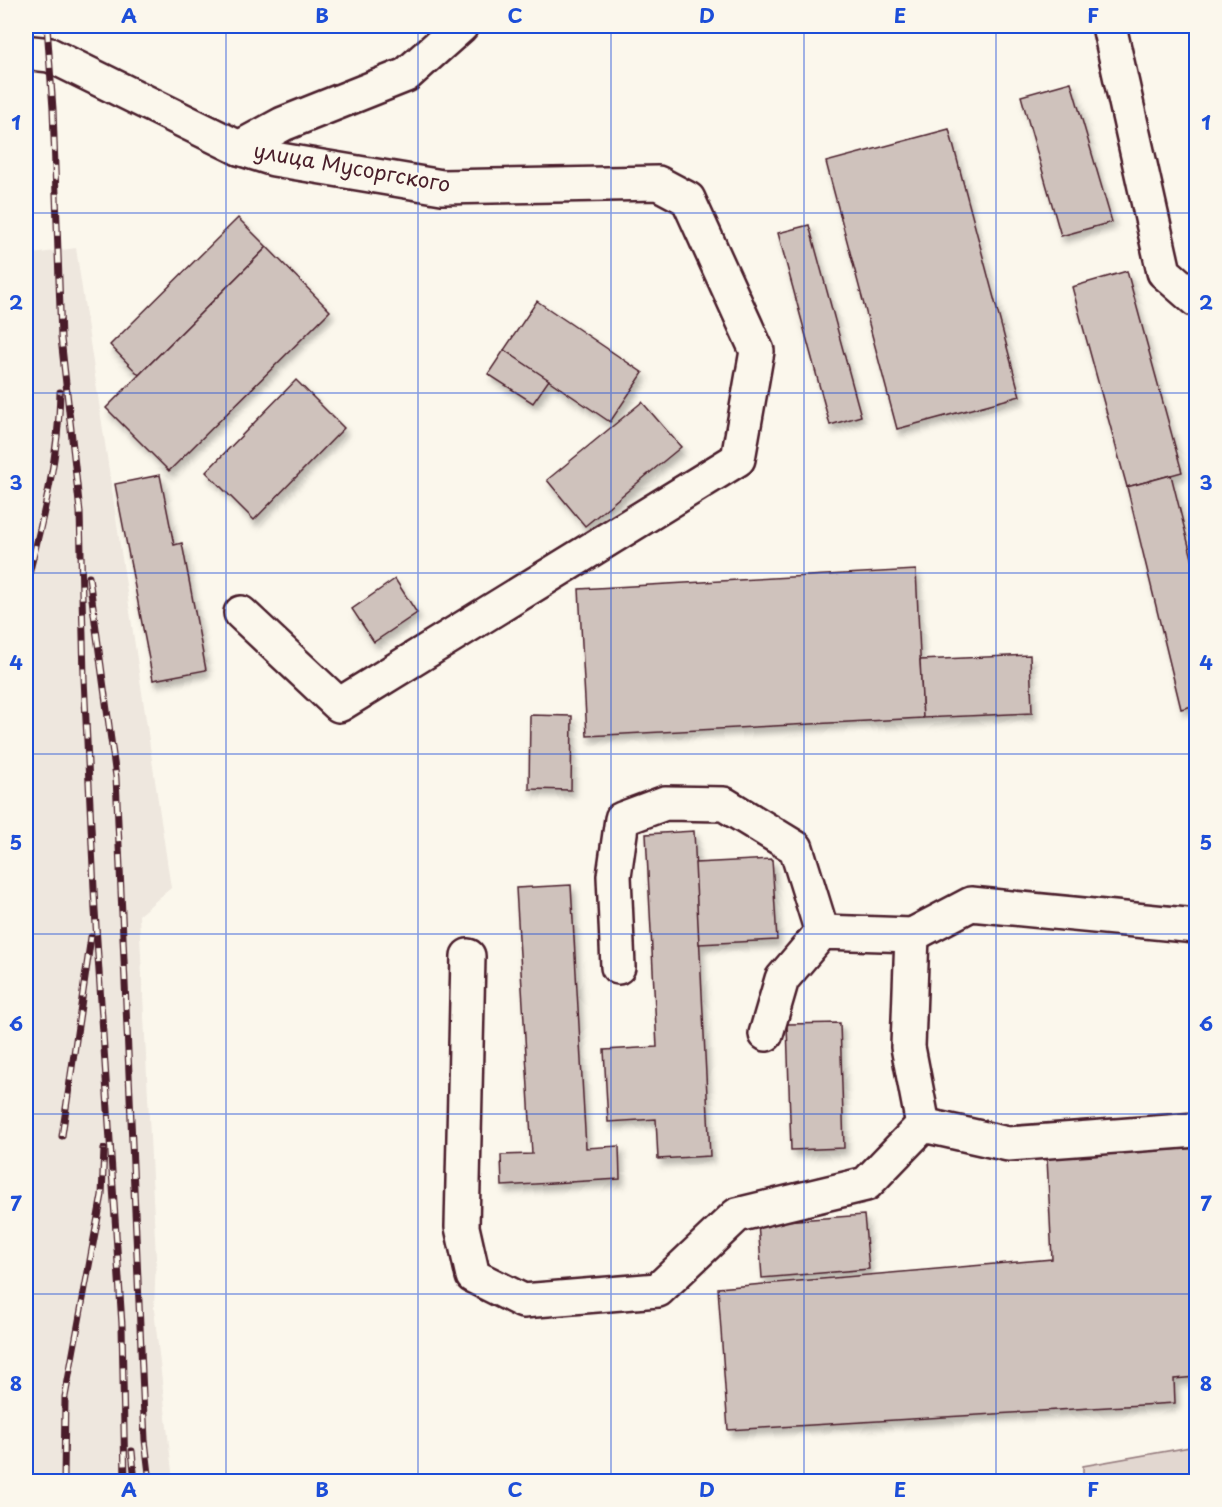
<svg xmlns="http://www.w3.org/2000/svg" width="1222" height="1507" font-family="'Playpen Sans',sans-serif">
<defs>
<filter id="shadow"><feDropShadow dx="3.5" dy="6" stdDeviation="3" flood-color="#0004"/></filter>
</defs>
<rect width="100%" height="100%" fill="#fbf7ec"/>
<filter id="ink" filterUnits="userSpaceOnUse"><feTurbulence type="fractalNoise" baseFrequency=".0167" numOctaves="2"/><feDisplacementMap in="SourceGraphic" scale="12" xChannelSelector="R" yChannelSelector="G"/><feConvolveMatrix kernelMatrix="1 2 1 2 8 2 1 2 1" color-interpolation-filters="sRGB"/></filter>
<g filter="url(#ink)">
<polygon fill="#eee7de" points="76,248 171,888 139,915 156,1258 154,1309 173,1481 26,1481 26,255"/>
<polygon fill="#e2d7d0" stroke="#967b7e" stroke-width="1.5" points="1196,1446 1196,1481 1083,1481 1083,1466"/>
<g fill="#cfc2bc" stroke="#4a1f2b" stroke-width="1.5" filter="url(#shadow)">
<polygon points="1071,82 1112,222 1061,236 1021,96"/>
<polygon points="949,129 1020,396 897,429 826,162"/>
<polygon points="238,218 267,247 139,375 110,345"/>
<polygon points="809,225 861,416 830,425 778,233"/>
<polygon points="267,247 330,311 169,471 106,408"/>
<polygon points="1127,271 1182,472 1127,487 1072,287"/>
<polygon points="537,301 643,373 610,422 504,350"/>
<polygon points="504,350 549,380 533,403 488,374"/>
<polygon points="296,380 344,428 254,520 206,472"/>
<polygon points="642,402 681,447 585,526 547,480"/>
<polygon points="160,475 174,545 182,543 206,670 153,680 115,484"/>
<polygon points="1171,475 1196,574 1196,705 1181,709 1127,487"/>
<polygon points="916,570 923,718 587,736 579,589"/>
<polygon points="395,579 417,613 374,642 352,609"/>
<polygon points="1030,655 1032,713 923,718 920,660"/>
<polygon points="530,715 572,716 571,790 529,789"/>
<polygon points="694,831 710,1156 658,1159 656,1119 608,1122 604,1050 657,1047 646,834"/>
<polygon points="772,859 777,940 699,944 695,863"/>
<polygon points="571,885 586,1148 619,1146 620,1179 502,1186 501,1155 532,1154 516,888"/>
<polygon points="840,1023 844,1148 791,1150 787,1024"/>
<polygon points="1196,1148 1196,1377 1174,1379 1175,1403 728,1430 718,1288 1052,1259 1047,1158"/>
<polygon points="864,1215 869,1269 762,1278 758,1223"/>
</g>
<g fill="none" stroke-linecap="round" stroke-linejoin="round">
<defs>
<g id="minor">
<polyline points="1109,26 1164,272 1196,300"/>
<polyline points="32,53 50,55 239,148 274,159 442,187 658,183 688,199 757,351 738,459 339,705 241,613"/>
<polyline points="239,148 283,124 406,75 461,26"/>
<polyline points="912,935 908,1047 923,1125"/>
<polyline points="468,956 462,1227 473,1276 523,1301 658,1290 737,1215 866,1184 923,1125 1008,1144 1196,1130"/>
<polyline points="618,967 614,876 622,819 665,803 724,804 796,848 822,932"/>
<polyline points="766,1034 782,979 822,932 912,935 971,904 1196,926"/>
</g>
</defs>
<use href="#minor" stroke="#4a1f2b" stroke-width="38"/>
<use href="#minor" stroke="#fbf7ec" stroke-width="33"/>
<defs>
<g id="rail">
<polyline points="47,26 53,109 61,338 80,512 84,678 95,910 122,1325 125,1482"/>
<polyline points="89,577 116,777 145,1440 150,1482"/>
<path d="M 26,586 C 42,522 59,458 60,392"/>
<polyline points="62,1136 91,937"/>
<polyline points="132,1451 135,1482"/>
<polyline points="64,1482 65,1397 102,1195 104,1149"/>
</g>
</defs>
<use href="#rail" stroke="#4a1f2b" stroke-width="7"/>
<use href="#rail" stroke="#fbf7ec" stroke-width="4.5" stroke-dasharray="14" stroke-linecap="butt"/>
</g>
</g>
<path fill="none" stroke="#1d4ed8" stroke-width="1.5" stroke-opacity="0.55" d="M 226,26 L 226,1482M 418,26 L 418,1482M 611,26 L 611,1482M 804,26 L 804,1482M 996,26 L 996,1482M 26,213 L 1196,213M 26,393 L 1196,393M 26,573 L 1196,573M 26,754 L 1196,754M 26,934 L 1196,934M 26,1114 L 1196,1114M 26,1294 L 1196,1294"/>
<g text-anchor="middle" stroke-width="4.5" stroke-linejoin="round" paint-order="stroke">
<g font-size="21" fill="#4a1f2b" stroke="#fbf7ec">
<text transform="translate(352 168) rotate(10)" y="7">улица Мусоргского</text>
</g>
</g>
<rect width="1222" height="1507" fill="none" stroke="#fbf7ec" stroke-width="66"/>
<rect x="33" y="33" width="1156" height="1441" fill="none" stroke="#1d4ed8" stroke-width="2"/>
<g font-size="20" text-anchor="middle" font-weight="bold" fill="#1d4ed8">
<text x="129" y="23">A</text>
<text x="322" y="23">B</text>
<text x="515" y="23">C</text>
<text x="707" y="23">D</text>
<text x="900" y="23">E</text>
<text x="1093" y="23">F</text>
<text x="16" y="130">1</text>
<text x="1206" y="130">1</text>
<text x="16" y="310">2</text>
<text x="1206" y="310">2</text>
<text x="16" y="490">3</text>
<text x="1206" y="490">3</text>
<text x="16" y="670">4</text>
<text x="1206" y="670">4</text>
<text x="16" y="850">5</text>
<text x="1206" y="850">5</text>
<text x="16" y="1031">6</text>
<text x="1206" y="1031">6</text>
<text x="16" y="1211">7</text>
<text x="1206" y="1211">7</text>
<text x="16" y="1391">8</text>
<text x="1206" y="1391">8</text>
<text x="129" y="1497">A</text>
<text x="322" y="1497">B</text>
<text x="515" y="1497">C</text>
<text x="707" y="1497">D</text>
<text x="900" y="1497">E</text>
<text x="1093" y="1497">F</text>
</g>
</svg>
